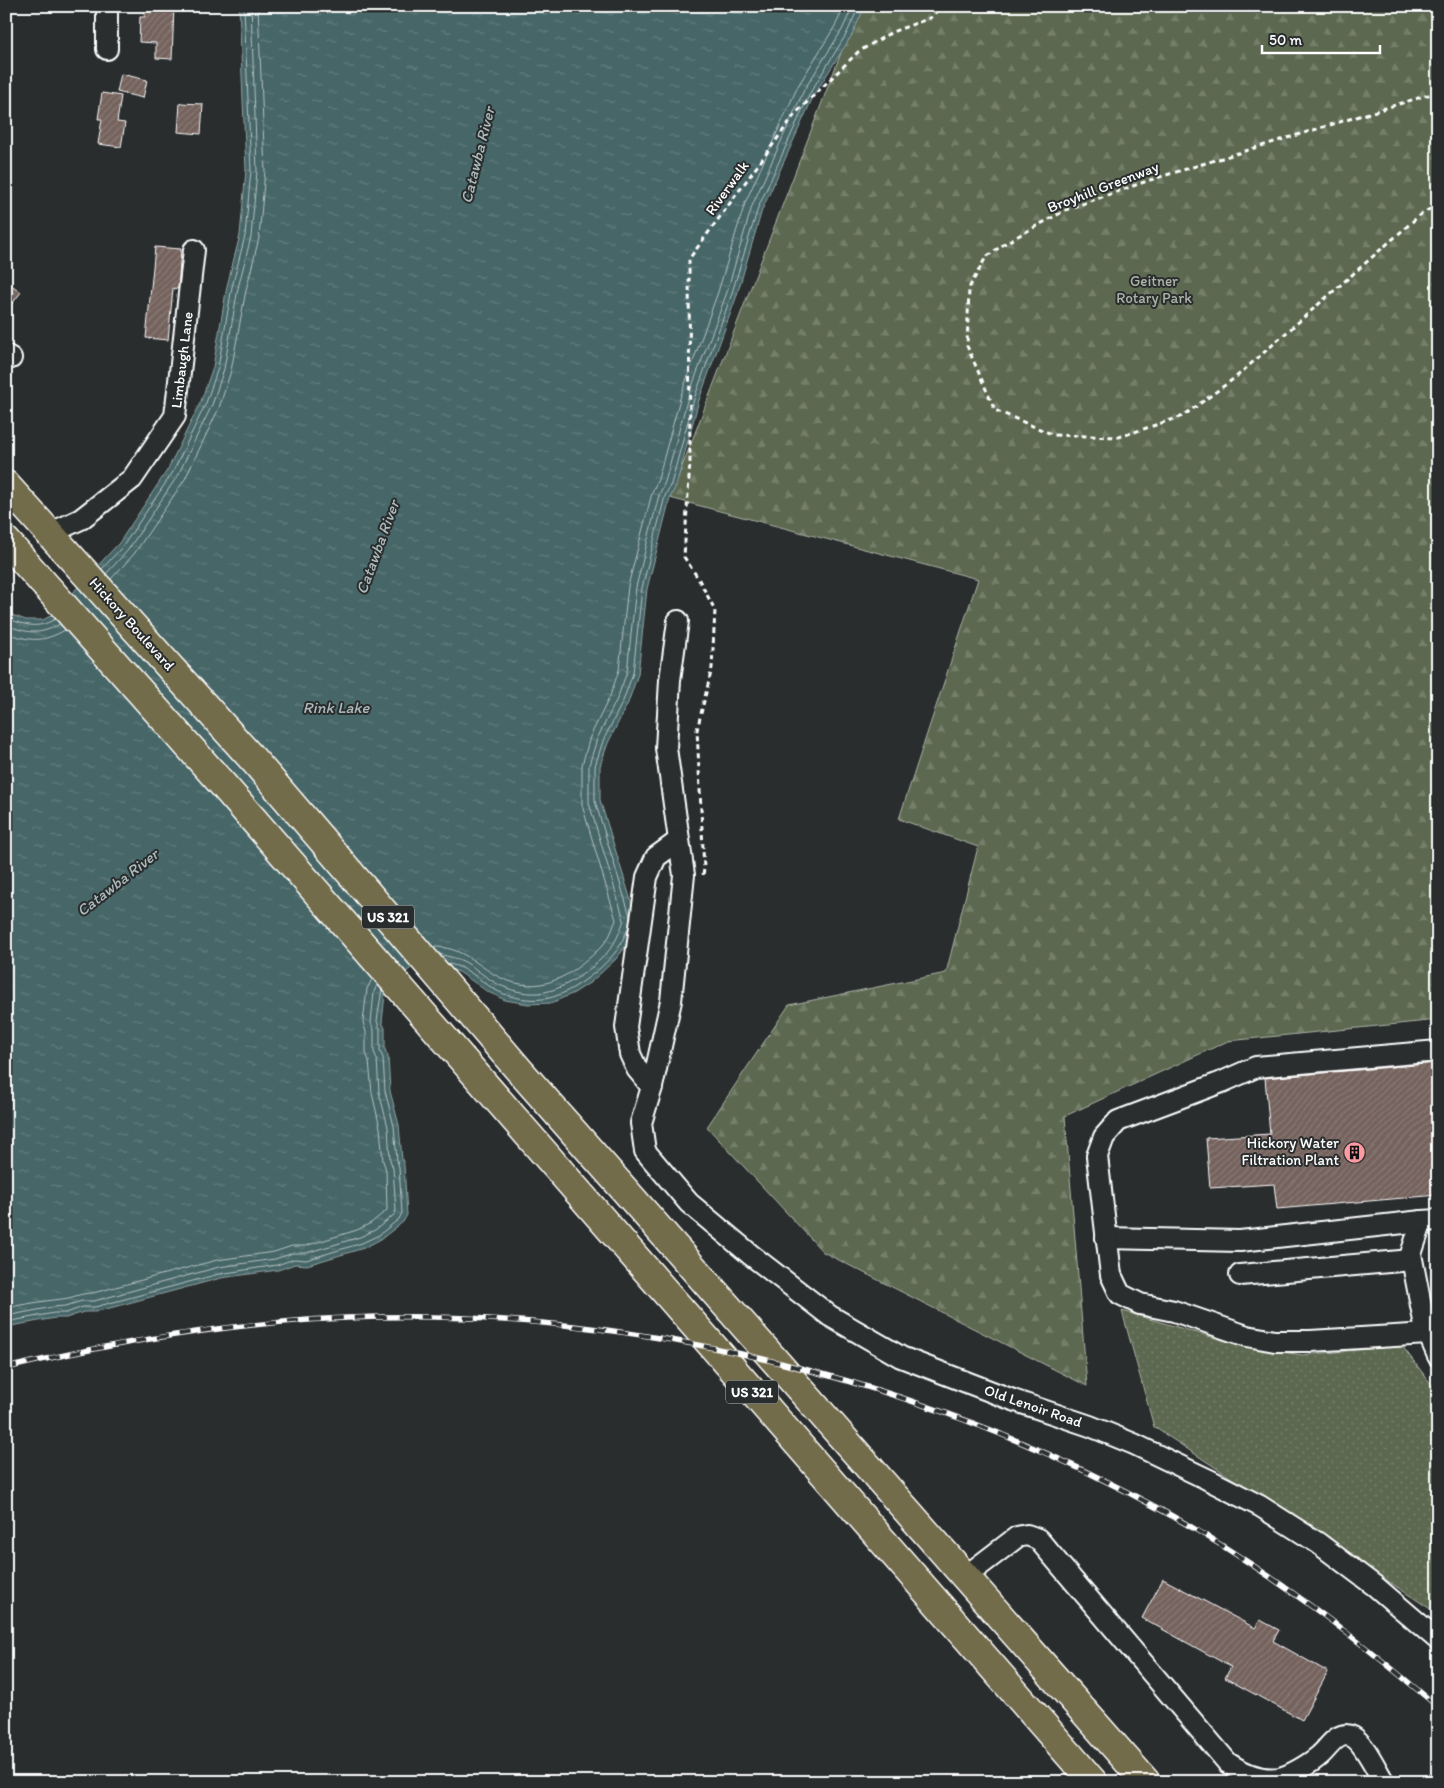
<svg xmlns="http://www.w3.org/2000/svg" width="1444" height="1788" font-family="Itim,sans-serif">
<defs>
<pattern id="green-dots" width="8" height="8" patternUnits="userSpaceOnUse" patternTransform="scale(1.25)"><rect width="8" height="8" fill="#5b6850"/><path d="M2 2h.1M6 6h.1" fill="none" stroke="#747f6a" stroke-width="1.8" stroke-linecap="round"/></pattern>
<pattern id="forest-firs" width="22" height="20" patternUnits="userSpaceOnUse" patternTransform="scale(1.25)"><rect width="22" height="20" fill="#5b6850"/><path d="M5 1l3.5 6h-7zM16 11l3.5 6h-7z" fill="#747f6a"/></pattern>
<pattern id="water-ripples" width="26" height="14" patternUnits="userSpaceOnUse" patternTransform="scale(1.25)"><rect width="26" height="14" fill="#476668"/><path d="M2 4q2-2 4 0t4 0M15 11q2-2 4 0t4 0" fill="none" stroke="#637d7f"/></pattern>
<pattern id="building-hatch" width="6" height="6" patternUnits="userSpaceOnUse" patternTransform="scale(1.25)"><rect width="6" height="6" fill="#74625d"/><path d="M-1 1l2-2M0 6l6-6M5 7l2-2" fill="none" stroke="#897a75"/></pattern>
</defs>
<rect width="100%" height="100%" fill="#2a2d2e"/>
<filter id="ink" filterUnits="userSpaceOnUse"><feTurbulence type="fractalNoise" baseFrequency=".02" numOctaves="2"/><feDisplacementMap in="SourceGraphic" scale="10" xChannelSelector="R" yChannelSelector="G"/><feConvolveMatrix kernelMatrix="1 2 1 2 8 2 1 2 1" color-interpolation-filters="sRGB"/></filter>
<g filter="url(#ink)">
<polygon fill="url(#green-dots)" stroke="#adb4a8" points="1122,1311 1243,1346 1302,1355 1402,1346 1438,1393 1438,1614 1154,1427"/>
<polygon fill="url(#forest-firs)" stroke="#adb4a8" points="859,6 1438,6 1438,1020 1228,1041 1065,1116 1087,1386 823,1252 707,1127 789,1005 946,973 978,847 899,819 978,579 670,498"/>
<polygon fill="url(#water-ripples)" stroke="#91a3a4" points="239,6 865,6 852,35 814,95 762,210 736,298 699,400 676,486 670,498 647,589 638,674 628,703 608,743 600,766 600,800 637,920 624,949 615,960 591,982 574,993 551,1003 528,1004 505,1000 488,992 459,972 437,965 414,966 392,982 385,994 382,1022 385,1028 385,1050 388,1056 390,1091 399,1125 402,1159 404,1165 407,1215 403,1222 381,1239 364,1248 307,1265 295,1264 278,1270 221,1278 95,1312 84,1312 66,1318 55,1318 6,1327 6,613 26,620 43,620 61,610 76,589 119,543 168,469 201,401 213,367 227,286 240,235 246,170"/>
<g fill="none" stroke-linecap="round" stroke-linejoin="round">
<g stroke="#b5c2c3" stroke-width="1">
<polyline points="102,569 123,546 173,472 206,403 218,368 232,287 245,236 251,170 244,6"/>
<polyline points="106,574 128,550 178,475 212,405 224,369 238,288 251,237 257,171 251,6"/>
<polyline points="111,579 134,554 185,479 219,408 231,371 246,290 259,238 265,171 258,6"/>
<path d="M 6,618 C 25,625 37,630 55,619"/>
<path d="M 6,625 C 28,633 39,636 60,624"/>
<path d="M 6,633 C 30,641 42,643 65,630"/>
<polyline points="630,916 595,801 595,766 603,741 623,701 633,673 642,588 665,496 671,484 694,399 731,296 758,208 810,93 847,33 859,6"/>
<path d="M 433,947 C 462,946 476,965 499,977 C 532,993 560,983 587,960 C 594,954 601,948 606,941 C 611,935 613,927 616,920 L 582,805 L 582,765 L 590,737 L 610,696 L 619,670 L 628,586 L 652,493 L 658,479 L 681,395 L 718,292 L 745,203 L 798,86 L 835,26 L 845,6"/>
<path d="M 440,954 C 448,957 458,958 465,962 C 480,971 491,983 507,988 C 519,993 536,995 549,991 C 570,986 601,963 613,945 C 618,937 621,928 624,920 L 589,803 L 589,765 L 597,739 L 617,699 L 627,672 L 636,587 L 659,495 L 665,482 L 688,397 L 726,295 L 752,206 L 804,90 L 842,30 L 853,6"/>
<path d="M 447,963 C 452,965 458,966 462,968 C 477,975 488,988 504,994 C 517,999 535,1001 549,998 C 572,993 607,966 619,947 C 623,940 626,933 629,926"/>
<path d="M 6,1308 C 25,1304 43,1301 62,1299 C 73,1298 80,1293 93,1293 L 217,1260 L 274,1252 L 292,1246 L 305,1246 L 357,1230 L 371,1223 L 387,1210 L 386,1170 L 383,1161 L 380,1128 L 372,1093 L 369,1061 L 366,1053 L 366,1032 L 363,1022 L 367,989 L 372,979"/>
<polyline points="6,1316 53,1307 65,1306 82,1301 94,1301 219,1267 275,1259 293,1253 306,1253 360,1237 375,1230 394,1215 396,1211 393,1168 390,1160 388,1127 379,1092 377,1059 374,1052 374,1030 371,1023 374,992 377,985"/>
<polyline points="6,1322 54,1313 66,1313 83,1307 95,1307 219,1274 277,1265 294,1259 306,1260 362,1243 379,1235 399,1219 402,1213 399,1167 397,1160 394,1126 385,1091 383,1058 380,1051 380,1029 377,1021 382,989"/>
</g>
</g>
<g fill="url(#building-hatch)" stroke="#fff">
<polygon points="145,6 174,6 172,59 156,58 156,43 139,42 140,17 145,17"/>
<polygon points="121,74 147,80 143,98 117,92"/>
<polygon points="102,93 121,96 117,122 125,123 121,147 98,144 102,119 98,119"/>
<polygon points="180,103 203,104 201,134 178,132"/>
<polygon points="155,247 181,249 178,289 173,288 168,340 146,338"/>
<polygon points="6,281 21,292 6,312"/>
<polygon points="1438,1063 1438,1195 1277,1209 1274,1184 1210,1188 1206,1138 1270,1134 1265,1078"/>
<polygon points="1163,1579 1255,1628 1260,1620 1279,1630 1273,1641 1328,1672 1302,1720 1225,1678 1231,1667 1142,1618"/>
</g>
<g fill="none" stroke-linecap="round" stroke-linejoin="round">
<defs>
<g id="minor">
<polyline points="107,49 107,6"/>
<polyline points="6,355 11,358"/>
<polyline points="51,533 81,519 132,479 175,416 194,250"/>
<polyline points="678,621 670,680 666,748 684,875 671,1001 652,1087 641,1123 645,1151 689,1203 751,1255 830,1316 901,1357 1013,1400 1090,1426 1134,1444 1207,1479 1260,1506 1318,1543 1375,1586 1438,1640"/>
<polyline points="652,1087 637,1069 630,1054 626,1027 647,877 656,857 678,841"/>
<polyline points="1438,1220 1422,1221 1411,1254 1425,1326 1438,1356"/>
<polyline points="1106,1238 1240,1241 1422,1221"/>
<polyline points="1240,1275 1412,1260"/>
<polyline points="1428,1334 1310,1341 1275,1341 1247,1336 1174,1311 1140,1304 1120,1294 1111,1275 1097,1156 1104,1137 1118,1121 1222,1082 1256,1067 1438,1051"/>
<path d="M 966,1576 L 1017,1537 L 1027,1535 L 1038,1539 L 1228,1763 C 1243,1773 1260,1781 1279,1778 C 1290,1776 1311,1763 1319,1756 C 1329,1748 1338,1729 1353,1737 C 1364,1743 1377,1771 1384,1782"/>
</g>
<g id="highway">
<polyline points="6,485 257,764 519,1070 1146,1782"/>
<polyline points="6,541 224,786 1093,1782"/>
</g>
</defs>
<use href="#minor" stroke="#fff" stroke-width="24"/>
<use href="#highway" stroke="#fff" stroke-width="31"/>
<g stroke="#fff" stroke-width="3" stroke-dasharray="5 4" stroke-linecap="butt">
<polyline points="1438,92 1150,180 1068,209 1007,242 986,257 969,288 967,346 995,410 1054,435 1119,437 1183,416 1236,377 1420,215 1438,204"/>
<polyline points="703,875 704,869 697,730 712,668 715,610 698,578 684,557 690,462 689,259 796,113 858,52 892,32 930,18 938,10 938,6"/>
</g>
<use href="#minor" stroke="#2a2d2e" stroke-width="20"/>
<use href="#highway" stroke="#736c4b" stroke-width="28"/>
<defs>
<path id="rail" d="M 6,1368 C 129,1339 253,1319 379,1317 C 647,1312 928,1382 1163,1511 C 1262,1565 1352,1634 1438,1707"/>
</defs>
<use href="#rail" stroke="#fff" stroke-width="5.5"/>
<use href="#rail" stroke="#2a2d2e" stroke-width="4" stroke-dasharray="11" stroke-linecap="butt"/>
</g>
</g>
<defs>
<symbol id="building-disc" viewBox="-11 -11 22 22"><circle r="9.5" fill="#ff9aa2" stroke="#2a2d2e"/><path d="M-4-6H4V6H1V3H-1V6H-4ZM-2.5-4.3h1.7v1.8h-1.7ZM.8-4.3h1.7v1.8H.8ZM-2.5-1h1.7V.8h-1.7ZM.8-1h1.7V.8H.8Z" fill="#111"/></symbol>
</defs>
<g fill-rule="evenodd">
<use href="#building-disc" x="1342" y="1140" width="25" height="25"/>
</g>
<g text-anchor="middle" stroke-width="4" stroke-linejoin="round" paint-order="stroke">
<g fill="#2a2d2e" stroke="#bfc0c0" stroke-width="1">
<rect x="362" y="905.5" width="52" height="23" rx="4"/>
<rect x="726" y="1380.5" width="52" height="23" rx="4"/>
</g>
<g font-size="14" font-weight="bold" fill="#fff">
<text x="388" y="922">US 321</text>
<text x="752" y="1397">US 321</text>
</g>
<g font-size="15" fill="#fff" stroke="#2a2d2e">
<text transform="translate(1103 187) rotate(-21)" y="5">Broyhill Greenway</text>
<text transform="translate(727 188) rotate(-54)" y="5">Riverwalk</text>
<text transform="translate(182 360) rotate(-83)" y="5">Limbaugh Lane</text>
<text transform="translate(132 624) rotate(48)" y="5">Hickory Boulevard</text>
<text transform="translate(1033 1406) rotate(19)" y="5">Old Lenoir Road</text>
</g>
<g font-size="15" fill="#adb4a8" stroke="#2a2d2e">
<text x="1154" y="286">Geitner<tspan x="1154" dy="17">Rotary Park</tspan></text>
</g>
<g font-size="15" fill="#fff" stroke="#2a2d2e" text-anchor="end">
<text x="1339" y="1148">Hickory Water<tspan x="1339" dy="17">Filtration Plant</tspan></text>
</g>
<g font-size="16" font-style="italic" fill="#acbabb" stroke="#2a2d2e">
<text transform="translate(477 155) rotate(-76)" y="6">Catawba River</text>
<text transform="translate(377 547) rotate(-70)" y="6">Catawba River</text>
<text x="336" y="713">Rink Lake</text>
<text transform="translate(117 882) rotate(-38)" y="6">Catawba River</text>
</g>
</g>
<rect width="1444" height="1788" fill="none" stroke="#2a2d2e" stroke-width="25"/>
<rect x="12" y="12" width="1419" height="1763" fill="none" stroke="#fff" stroke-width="2" filter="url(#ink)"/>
<path d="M1262 45v8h118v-8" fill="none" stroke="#ffffff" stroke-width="2.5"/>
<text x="1269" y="45" font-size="15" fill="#ffffff" stroke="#2a2d2e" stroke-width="4" paint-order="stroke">50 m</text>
</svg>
